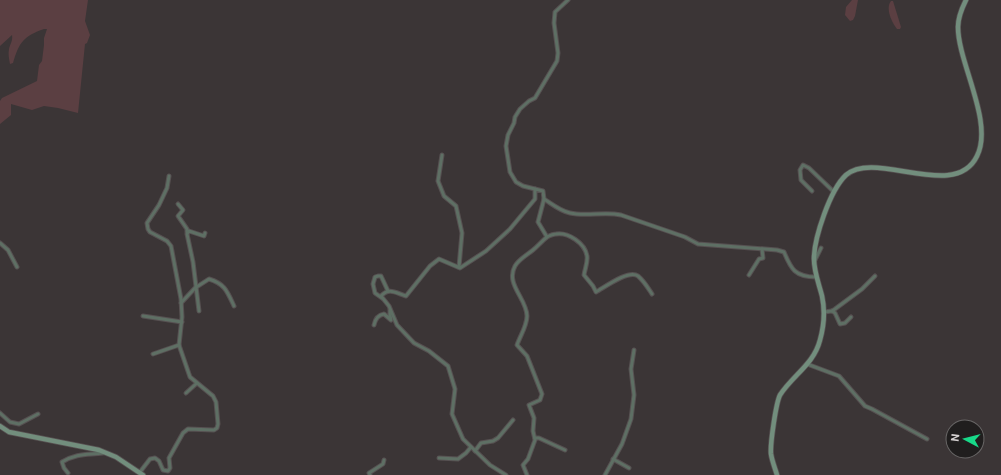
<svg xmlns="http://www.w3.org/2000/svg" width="1001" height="475" font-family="Roboto,sans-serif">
<rect width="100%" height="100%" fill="#3b3536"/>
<g fill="#5b3f42">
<path d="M 0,0 L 88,0 L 85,21 L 90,35 L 87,43 L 85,44 L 78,113 L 58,108 L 44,106 L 32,110 L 11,104 L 11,115 L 0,124 L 0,101 L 2,98 L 37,81 L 39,65 L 42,61 L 44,45 L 44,38 L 47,29 L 44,29 C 24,36 19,42 13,63 L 10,64 C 9,59 8,54 9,49 C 10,44 13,41 12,35 L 0,46 Z"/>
<polygon points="852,0 858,0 855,16 853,20 850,21 845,15 846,7"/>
<path d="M 891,1 L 893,1 L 901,27 L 900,29 L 897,29 C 892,23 885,8 891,1 Z"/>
</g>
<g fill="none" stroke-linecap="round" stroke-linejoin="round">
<defs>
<g id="minor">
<polyline points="442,155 438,181 444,196 456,206 462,233 459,267"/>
<polyline points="535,189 523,186 516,182 510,172 506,146 508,135 514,123 515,117 520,109 529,101 535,98 557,61 558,53 554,23 555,12 568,0"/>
<polyline points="812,191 801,180 800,170 803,165 809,168 834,192"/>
<path d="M 544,199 C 552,204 560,211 570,213 C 587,217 604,211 621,215 L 685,237 L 698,244 L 777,250 L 784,252 C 791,269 795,277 816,277"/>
<polyline points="178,204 183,210 178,216 187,229 187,232"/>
<path d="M 547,237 C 549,236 553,234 556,234 C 568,232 585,243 587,256 C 588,262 585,268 584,275 L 593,286 L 596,292 C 605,287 629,269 638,276 C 644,281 648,288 652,294"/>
<polyline points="0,243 8,250 17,267"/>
<polyline points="815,260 821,248"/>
<polyline points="749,275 759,259 763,258 762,249"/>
<polyline points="382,298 375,293 373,284 375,277 378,276 381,276 388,291"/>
<path d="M 181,303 L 195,288 L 209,279 C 225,284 227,291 234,306"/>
<polyline points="199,311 193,262 187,234 189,231 204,236 205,233"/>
<polyline points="832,311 835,313 840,324 845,323 851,317"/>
<polyline points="824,312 832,311 835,309 862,289 875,276"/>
<polyline points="143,316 182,322"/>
<path d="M 374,325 C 375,320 378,315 384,314 L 391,320 L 390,315 L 390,310"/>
<polyline points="153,354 179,345"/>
<polyline points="807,364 839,376 865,406 872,409 927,439"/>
<polyline points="186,393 197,383"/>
<polyline points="0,413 10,422 19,424 38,414"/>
<polyline points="535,438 539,438 565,450"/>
<polyline points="475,451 481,443 493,441 498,438 513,420"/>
<polyline points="439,458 458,459 466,453 471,447"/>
<polyline points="613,459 629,468"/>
<polyline points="140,472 150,459 155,458 159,461 163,470 168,471 170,468 169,458 183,433 188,429 214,430 217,428 218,424 216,402 213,396 190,377 179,345 182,317 181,299 171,246 167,241 150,232 148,229 147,223 159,205 167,188 169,176"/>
<path d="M 68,473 L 64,468 L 62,462 C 77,453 87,455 103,453"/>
<polyline points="370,475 369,473 383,464 384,460"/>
<path d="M 506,475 L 490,465 L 463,439 L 452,414 L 455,389 L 448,366 L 429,351 L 414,343 L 397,325 L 389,306 L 381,296 C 389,287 396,293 406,296 L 430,266 L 439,259 L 460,268 L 486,251 L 510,229 L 535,199 L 535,189 L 543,191 L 544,199 L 538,222 L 547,237 C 542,241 538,246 533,250 C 527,255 519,259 515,266 C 505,284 527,299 527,316 C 527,326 520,336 517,345 L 527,356 L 542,394 L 540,400 L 529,405 L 534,418 L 533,431 L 535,440 L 528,459 L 523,465 L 527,475"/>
<polyline points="605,475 622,444 631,419 634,395 631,369 634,350"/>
</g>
<g id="secondary">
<polyline points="0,426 9,432 99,450 116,457 143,475"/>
<path d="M 777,475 C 775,468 772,461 771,454 C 770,444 776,403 780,395 C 793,375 814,364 820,340 C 824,326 825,310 822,296 C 819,284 814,272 814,259 C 814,238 830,190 846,175 C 875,149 955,202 977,156 C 994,122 958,63 958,27 C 958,18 962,8 966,0"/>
</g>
</defs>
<use href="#minor" stroke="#575152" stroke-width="5"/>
<use href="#secondary" stroke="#575152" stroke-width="6"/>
<use href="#minor" stroke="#5e6f64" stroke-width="3"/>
<use href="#secondary" stroke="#728e7d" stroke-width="4.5"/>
</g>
<g transform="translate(965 439) rotate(277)"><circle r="19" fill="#201e1e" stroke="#686666"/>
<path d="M0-3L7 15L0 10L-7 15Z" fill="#18d989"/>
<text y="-6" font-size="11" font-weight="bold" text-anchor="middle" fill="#d5d1d1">N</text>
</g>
</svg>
